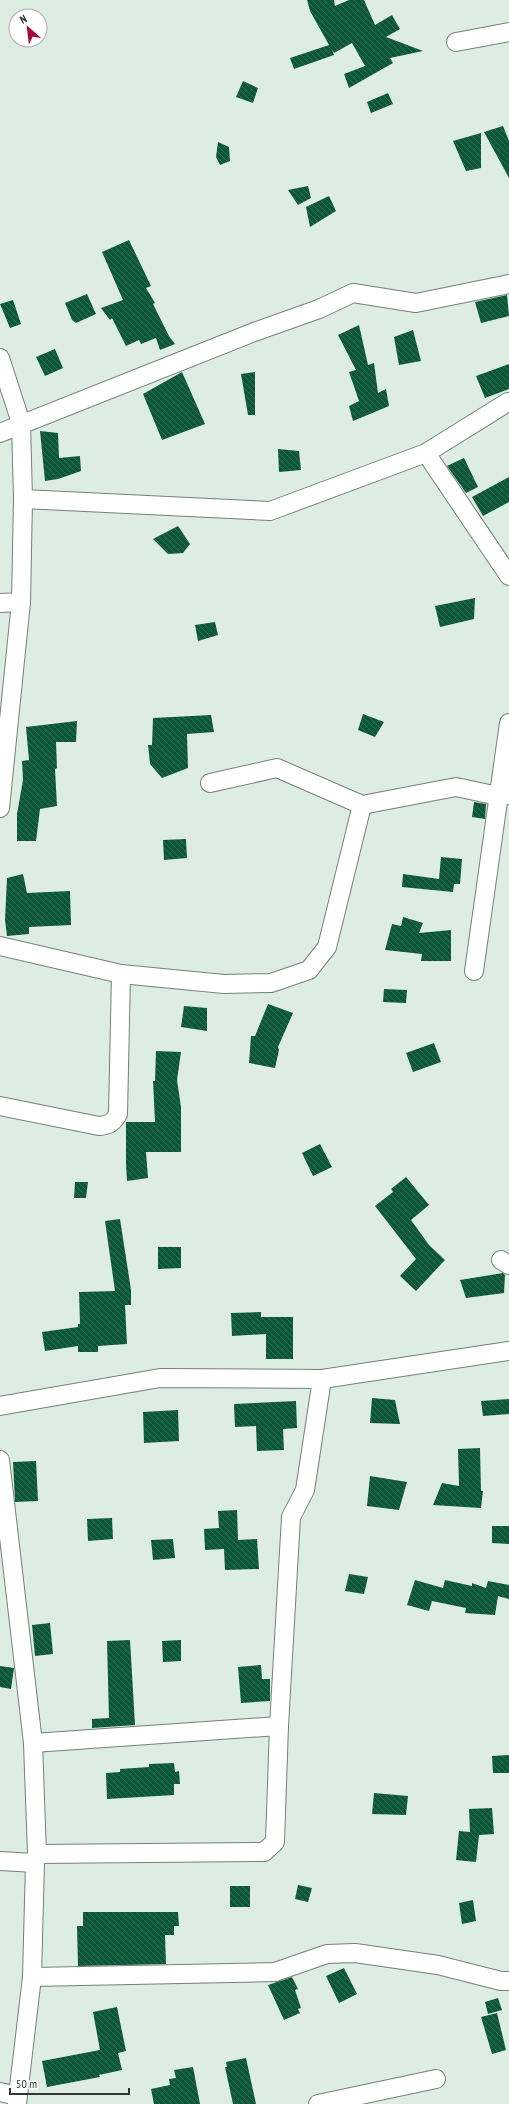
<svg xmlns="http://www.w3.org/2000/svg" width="509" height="2104" font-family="'PT Sans Narrow',sans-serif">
<defs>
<pattern id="building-back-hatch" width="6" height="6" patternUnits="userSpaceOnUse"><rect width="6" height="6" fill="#0d5739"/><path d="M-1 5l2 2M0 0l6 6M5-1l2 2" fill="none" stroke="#316c54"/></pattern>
</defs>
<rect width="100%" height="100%" fill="#ddede3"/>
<g fill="url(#building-back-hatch)">
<polygon points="307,0 334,0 335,6 349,0 364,0 375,25 392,15 400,29 386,37 423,51 390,58 393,63 349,88 344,74 365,66 352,43 334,53 332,50 334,55 294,69 290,58 329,45 310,11"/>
<polygon points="243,81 258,88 253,103 236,97"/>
<polygon points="388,93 393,104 371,113 367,102"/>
<polygon points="503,126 509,141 509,178 484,132"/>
<polygon points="481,133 481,168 466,171 453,141"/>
<polygon points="218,142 229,147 230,161 220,165 216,157"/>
<polygon points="308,186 311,198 298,205 288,190"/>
<polygon points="329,196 336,211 310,227 306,207"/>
<polygon points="129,240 151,286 146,288 155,303 153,304 169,336 175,344 160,350 156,338 141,344 139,340 126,346 112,318 110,320 101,308 123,300 102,252"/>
<polygon points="87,294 96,314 76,323 72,320 65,303"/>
<polygon points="507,295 509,316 481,323 475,302"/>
<polygon points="13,300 21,324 10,328 0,304"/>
<polygon points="359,325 368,365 374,363 378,393 386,389 389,406 353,421 349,406 359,401 349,372 356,370 338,335"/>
<polygon points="413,330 421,361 399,365 394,337"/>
<polygon points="55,349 63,368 45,376 36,357"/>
<polygon points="509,364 509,389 485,398 476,376"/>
<polygon points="182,372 205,424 162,440 143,394"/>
<polygon points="255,372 255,415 248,415 241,374"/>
<polygon points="40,431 58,433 59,458 80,456 81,471 58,479 45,481"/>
<polygon points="278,449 299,451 301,470 279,472"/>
<polygon points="464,458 478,487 466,493 447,466"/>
<polygon points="509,477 509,502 483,516 472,497"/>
<polygon points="178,526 190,544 183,553 168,554 153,539"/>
<polygon points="475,598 474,619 440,627 435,606"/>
<polygon points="215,622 218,635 198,641 195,625"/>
<polygon points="363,714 384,722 375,737 358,730"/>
<polygon points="211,715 214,732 187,734 188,768 162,778 150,764 148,745 152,745 153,718"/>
<polygon points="77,721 76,742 56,742 57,768 55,769 57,806 40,809 36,841 17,841 17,814 23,780 22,761 29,760 26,727"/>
<polygon points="474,802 486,804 485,819 472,817"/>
<polygon points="186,839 187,858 164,860 163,840"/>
<polygon points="441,857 462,859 460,884 454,884 453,892 402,887 403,874 439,879"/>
<polygon points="23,874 27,893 70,891 71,925 29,927 29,934 7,936 5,920 7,878"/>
<polygon points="403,917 423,923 419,933 451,930 451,961 421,961 422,954 385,950 392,924 401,926"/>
<polygon points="384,989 407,990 406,1003 383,1002"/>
<polygon points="268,1004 293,1013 278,1047 279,1050 275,1068 249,1063 251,1036 255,1036"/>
<polygon points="184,1006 207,1008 207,1031 181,1027"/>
<polygon points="434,1043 441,1062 413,1072 406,1053"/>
<polygon points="156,1051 181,1052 177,1080 181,1107 181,1152 146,1152 148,1178 127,1181 126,1164 126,1122 155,1122 153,1081 155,1081"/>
<polygon points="320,1144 332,1167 313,1176 302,1153"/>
<polygon points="406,1177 429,1205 411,1220 429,1245 445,1260 416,1291 400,1276 416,1259 375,1206 393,1192 391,1189"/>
<polygon points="75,1182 88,1182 86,1198 74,1198"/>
<polygon points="120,1219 131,1290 131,1305 125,1305 127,1344 98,1346 98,1352 78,1352 78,1346 45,1351 42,1332 78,1327 78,1324 80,1324 79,1292 115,1291 105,1221"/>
<polygon points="158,1247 181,1247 181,1268 158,1269"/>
<polygon points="503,1273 505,1275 504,1293 466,1298 460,1280"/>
<polygon points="261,1312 261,1317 293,1317 293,1359 266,1359 266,1334 232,1336 231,1313"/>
<polygon points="372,1398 395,1400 400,1424 370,1423"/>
<polygon points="509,1399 509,1414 483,1416 481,1401"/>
<polygon points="296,1401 297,1428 283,1429 284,1450 257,1451 256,1426 235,1427 234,1404"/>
<polygon points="178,1410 179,1441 144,1443 143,1412"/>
<polygon points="480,1448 481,1491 483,1491 481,1508 433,1505 442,1483 459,1486 458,1449"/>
<polygon points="36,1461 38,1501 15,1502 13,1462"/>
<polygon points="370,1476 407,1482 399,1510 367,1506"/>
<polygon points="237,1510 238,1540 257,1539 259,1569 225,1570 224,1549 205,1550 204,1529 219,1528 218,1511"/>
<polygon points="112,1518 113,1539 88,1541 87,1519"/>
<polygon points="492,1526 509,1526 509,1544 492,1543"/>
<polygon points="173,1539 175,1558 153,1560 151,1540"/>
<polygon points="349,1574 368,1577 364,1594 345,1591"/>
<polygon points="415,1580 443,1588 445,1580 472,1586 472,1583 486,1588 488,1581 509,1585 509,1599 498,1596 495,1615 465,1613 466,1608 432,1601 429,1611 407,1605"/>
<polygon points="50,1623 53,1654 35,1656 32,1625"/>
<polygon points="130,1640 135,1725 92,1728 92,1719 109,1718 107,1641"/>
<polygon points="181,1640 181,1661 163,1662 162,1641"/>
<polygon points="261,1665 262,1679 270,1679 270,1701 241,1703 238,1667"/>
<polygon points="0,1666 14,1668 11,1689 0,1687"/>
<polygon points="509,1755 509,1773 493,1773 492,1756"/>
<polygon points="174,1763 175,1772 179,1771 180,1784 174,1784 174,1795 107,1799 106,1773 120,1772 120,1769 149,1767 149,1764"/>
<polygon points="374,1793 408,1796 406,1815 372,1814"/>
<polygon points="492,1808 494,1834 479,1835 476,1862 456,1860 459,1831 470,1832 469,1809"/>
<polygon points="298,1885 312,1888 308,1902 295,1899"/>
<rect x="230" y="1886" width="20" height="21"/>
<polygon points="473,1900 476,1921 462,1924 459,1903"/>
<polygon points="83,1912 178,1912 179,1926 174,1926 174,1935 165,1935 166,1964 78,1966 77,1926 83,1926"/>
<polygon points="344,1968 357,1994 339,2003 326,1976"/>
<polygon points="292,1977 298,1989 295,1990 301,2008 298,2009 300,2013 284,2020 268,1985"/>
<polygon points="498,1998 502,2010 488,2014 485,2002"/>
<polygon points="117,2007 126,2051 118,2053 122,2070 99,2075 100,2077 47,2087 42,2061 100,2050 93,2012"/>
<polygon points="497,2013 506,2050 492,2054 481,2017"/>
<polygon points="246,2058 256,2104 233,2104 225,2067 227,2067 226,2062"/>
<polygon points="193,2067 200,2104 154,2104 151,2089 170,2085 169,2079 176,2078 174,2070"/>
</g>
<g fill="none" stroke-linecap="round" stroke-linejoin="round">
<defs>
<g id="minor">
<polyline points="456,42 509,32"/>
<polyline points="0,358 21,423 23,499 21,602 0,808"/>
<polyline points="0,433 254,332 319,309 353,293 416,303 509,284"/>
<polyline points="426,453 509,576"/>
<polyline points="23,499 270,511 426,453 508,402"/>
<polyline points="0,603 21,602"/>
<polyline points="210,783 277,768 362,805 456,787 498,796 509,795"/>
<polyline points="0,946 121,974 224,984 271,983 309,970 327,947 362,805"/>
<polyline points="474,971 509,723"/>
<path d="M 0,1106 L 99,1126 C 109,1125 113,1123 118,1114 L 121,974"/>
<polyline points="501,1260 509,1265"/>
<polyline points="0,1406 160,1378 322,1379 509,1351"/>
<polyline points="0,1460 33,1743 37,1854 35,1863 32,1977 17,2104"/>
<polyline points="33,1743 279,1726"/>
<polyline points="37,1854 264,1852 275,1842 279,1726 291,1517 305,1490 322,1379"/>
<polyline points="0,1861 35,1863"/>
<polyline points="32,1977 275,1972 327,1954 355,1953 438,1965 501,1981 509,1981"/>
<polyline points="0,2092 18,2096"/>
<polyline points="318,2104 436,2079"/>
</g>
</defs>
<use href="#minor" stroke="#738179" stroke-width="20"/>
<use href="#minor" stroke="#fff" stroke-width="18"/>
</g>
<g transform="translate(28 28) rotate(332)"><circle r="19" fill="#ffffff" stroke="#acaead"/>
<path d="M0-3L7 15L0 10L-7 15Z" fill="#a30840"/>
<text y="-6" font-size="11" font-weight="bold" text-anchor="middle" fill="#2f3532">N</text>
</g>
<path d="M10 2088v6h119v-6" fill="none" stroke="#2f3532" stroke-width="2"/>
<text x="16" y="2088" font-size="12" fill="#2f3532" stroke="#ffffff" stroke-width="3" paint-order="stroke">50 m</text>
</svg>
